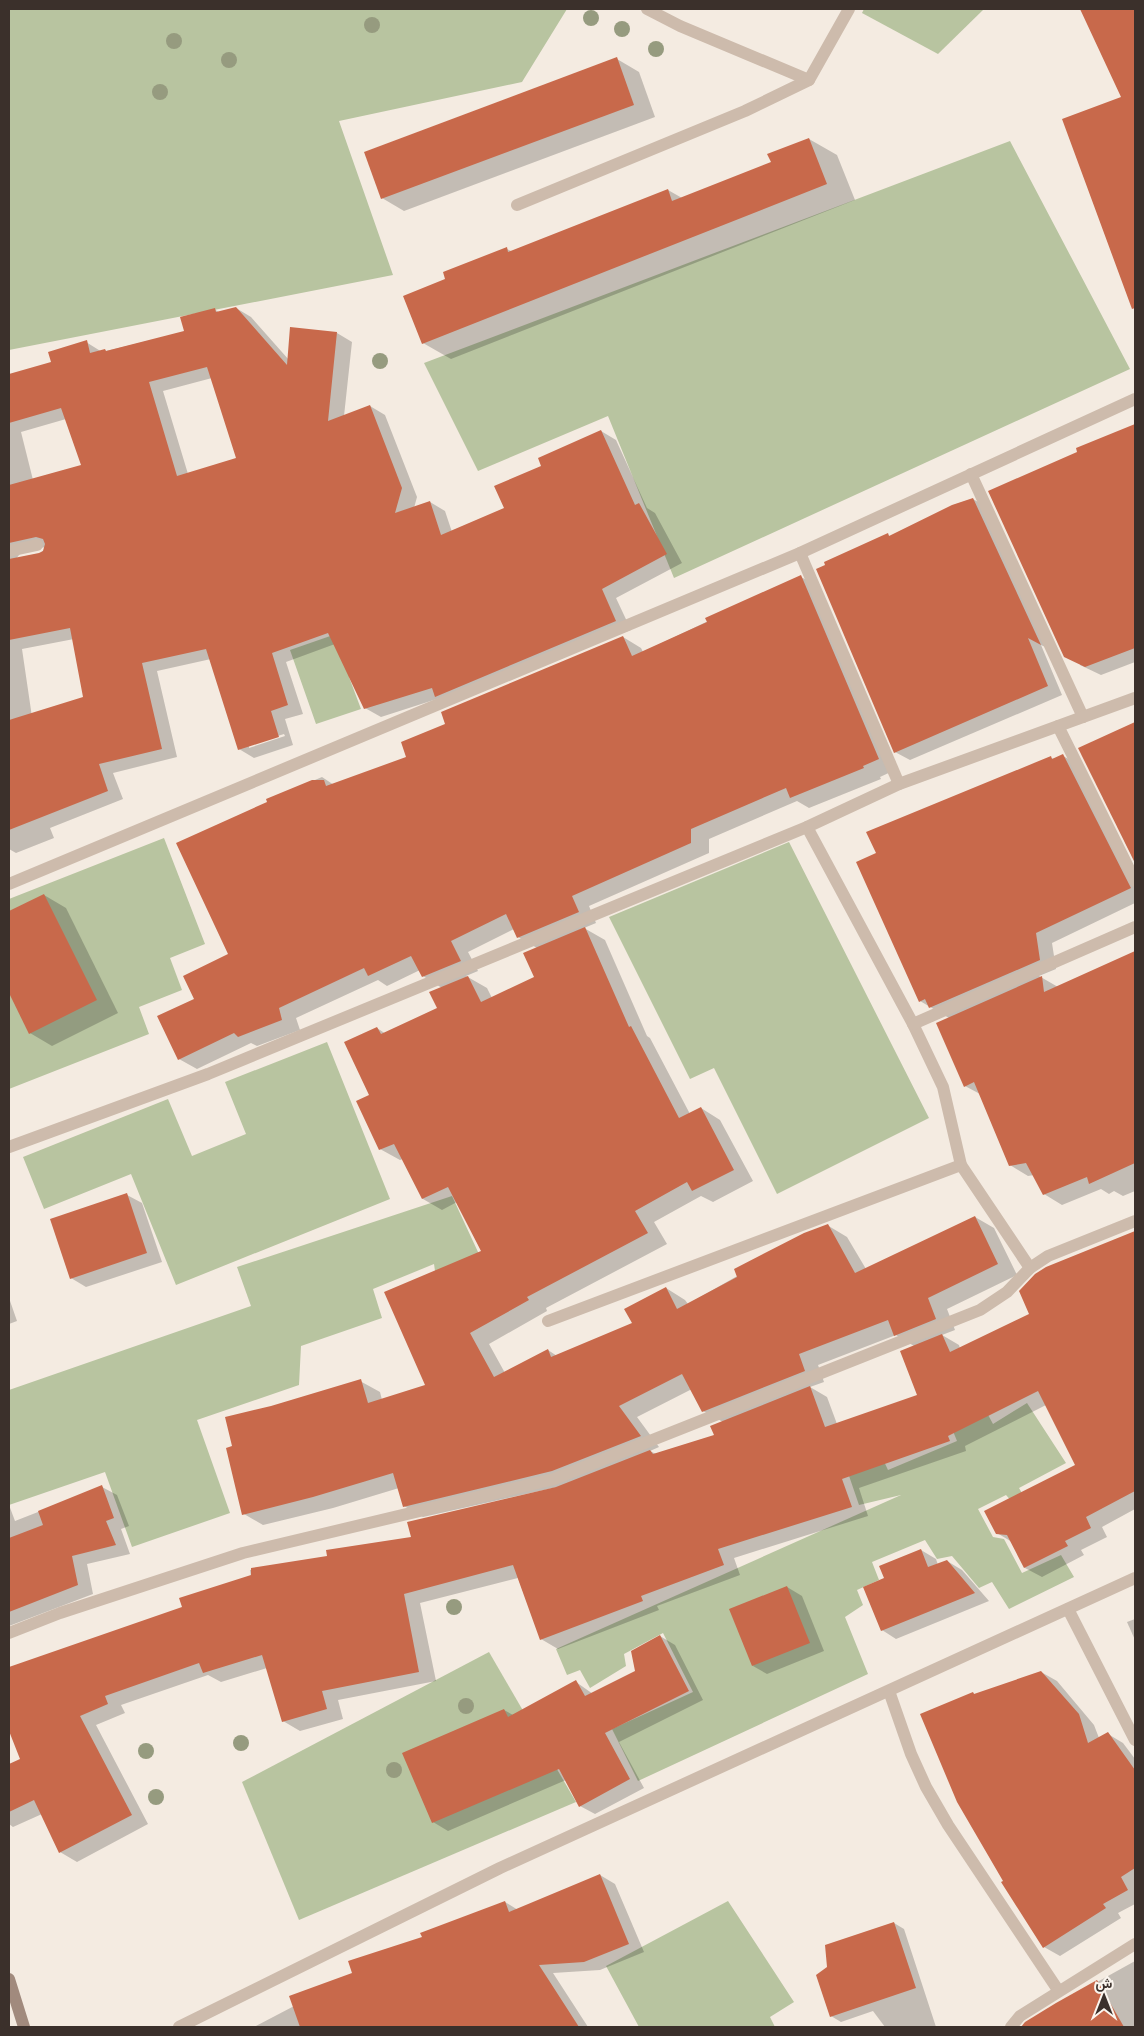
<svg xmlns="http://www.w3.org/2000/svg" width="1144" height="2036" font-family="Manrope,Vazirmatn,sans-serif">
<rect width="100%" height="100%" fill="#f4ebe1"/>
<g fill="#b8c4a0">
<polygon points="9,9 567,9 522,82 339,121 393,275 9,350"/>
<polygon points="864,9 984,9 938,54 862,13"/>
<polygon points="1010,141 1130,369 674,578 608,416 478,471 424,363"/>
<polygon points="362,625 349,677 361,709 316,724 290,650"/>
<polygon points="164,838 205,944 170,958 182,990 139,1007 149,1034 9,1089 9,899"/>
<polygon points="789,842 929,1118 777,1194 714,1068 690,1079 609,917"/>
<polygon points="327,1042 390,1199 176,1285 131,1174 44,1209 23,1157 168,1099 192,1156 246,1134 225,1082"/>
<polygon points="452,1196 504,1308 435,1271 434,1264 373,1289 382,1318 301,1346 299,1385 197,1420 230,1513 132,1547 105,1472 9,1505 9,1390 251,1306 237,1267"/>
<polygon points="967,1376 993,1424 1027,1403 1066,1463 1019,1488 1023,1495 1013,1503 1006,1495 978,1509 993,1537 1004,1539 1022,1573 1061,1555 1074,1577 1009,1609 992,1582 979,1588 952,1556 937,1559 925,1540 872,1562 879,1580 857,1590 863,1605 845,1617 868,1674 638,1781 612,1729 693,1692 663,1633 624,1654 626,1666 590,1688 580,1670 567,1675 556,1649 901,1495 859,1505 833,1429 863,1417 888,1470 957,1441 936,1389"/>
<polygon points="489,1652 576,1802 299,1920 242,1782"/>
<polygon points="728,1901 794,2002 770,2017 775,2027 639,2027 606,1966"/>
</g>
<g fill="#0003" fill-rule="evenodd">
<polygon points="1081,9 1135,9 1135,295 1126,290 1123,98"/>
<polygon points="617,59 639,72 655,117 404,211 382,198"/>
<polygon points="809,139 837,155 855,200 451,359 423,343 447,280 444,273 507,249 513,252 668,190 682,198 773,163"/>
<path d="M 236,308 L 251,317 L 289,360 L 337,333 L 352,342 L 344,416 L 370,406 L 385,415 L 417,497 L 414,508 L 430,502 L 445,511 L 452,532 L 506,509 L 543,467 L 601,431 L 616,440 L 647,508 L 655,513 L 682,563 L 616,598 L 631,630 L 440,698 L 381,717 L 365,708 L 335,644 L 286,662 L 303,714 L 285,719 L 293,745 L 254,758 L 239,749 L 211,659 L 157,671 L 177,757 L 113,773 L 123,799 L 50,828 L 54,838 L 16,853 L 9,849 L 9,740 L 56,725 L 85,698 L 74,639 L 22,649 L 32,717 L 9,720 L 9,375 L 53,363 L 86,342 L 102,352 L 185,332 L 214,309 L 220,313 ZM 212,378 L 238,458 L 188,474 L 163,391 ZM 66,419 L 83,466 L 33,480 L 21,432 ZM 46,547 L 40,554 L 16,559 L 22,551 ZM 284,734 L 285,736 L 249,748 L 249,745 Z"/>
<polygon points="1135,426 1135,662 1101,675 1080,665 1077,449"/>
<polygon points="973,499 988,508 1054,651 1041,645 1062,695 910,760 895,752 888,535 891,537"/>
<path d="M 801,577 L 819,587 L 897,769 L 880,777 L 881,779 L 809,808 L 797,801 L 709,839 L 709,853 L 589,906 L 596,923 L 584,928 L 605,940 L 647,1036 L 650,1038 L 690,1114 L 701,1108 L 720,1120 L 753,1181 L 713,1202 L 701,1196 L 654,1222 L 667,1244 L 546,1308 L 547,1311 L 489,1344 L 505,1373 L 548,1350 L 557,1356 L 634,1323 L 666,1288 L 685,1300 L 688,1304 L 827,1225 L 847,1237 L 866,1269 L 975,1217 L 994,1228 L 1017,1275 L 947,1309 L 955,1330 L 942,1335 L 959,1345 L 960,1349 L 1030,1315 L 1046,1268 L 1135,1232 L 1135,1509 L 1102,1527 L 1107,1537 L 1081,1550 L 1084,1555 L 1042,1577 L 1025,1568 L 1012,1542 L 997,1533 L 1076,1466 L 1046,1405 L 965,1446 L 966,1451 L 859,1488 L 868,1516 L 734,1558 L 740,1575 L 657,1606 L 659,1610 L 558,1649 L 541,1639 L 518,1578 L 420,1603 L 436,1681 L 338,1700 L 343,1719 L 300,1731 L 283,1721 L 267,1668 L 221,1682 L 208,1675 L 121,1705 L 125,1713 L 96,1725 L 148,1824 L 77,1862 L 60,1852 L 42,1814 L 13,1827 L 9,1824 L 9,1765 L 22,1759 L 9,1728 L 9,1668 L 183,1608 L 251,1577 L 250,1570 L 328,1557 L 413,1538 L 562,1486 L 423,1517 L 404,1506 L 399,1488 L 333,1508 L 263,1525 L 244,1514 L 234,1447 L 271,1407 L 360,1381 L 380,1392 L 382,1400 L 427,1386 L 482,1252 L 457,1202 L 442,1210 L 423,1199 L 403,1159 L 400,1160 L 380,1149 L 371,1095 L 377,1028 L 386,1034 L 439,1009 L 442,988 L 423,976 L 420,970 L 387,986 L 378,980 L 296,1018 L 300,1030 L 257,1046 L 251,1043 L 197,1069 L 179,1059 L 196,1000 L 229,955 L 268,800 L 322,777 L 334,785 L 408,758 L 446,724 L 623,637 L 641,648 L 643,652 ZM 514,929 L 518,937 L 537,948 L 536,978 L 492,998 L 487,988 L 466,976 L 478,971 L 468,952 ZM 896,1335 L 914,1346 L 919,1396 L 837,1424 L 827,1397 L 810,1387 L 824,1382 L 818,1365 ZM 692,1389 L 703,1411 L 723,1422 L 716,1435 L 656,1454 L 650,1451 L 659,1447 L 637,1417 Z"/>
<polygon points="1135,724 1135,863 1080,748"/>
<polygon points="1063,756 1080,765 1135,875 1135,903 1052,943 1056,969 1039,976 1058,987 1135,952 1135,1191 1123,1196 1114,1191 1109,1194 1101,1189 1062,1205 1044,1194 1034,1175 1028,1176 1010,1165 980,1094 965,1086 949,1018 920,1001 877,854 1051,758 1054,759"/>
<polygon points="44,895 66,908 118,1013 52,1046 30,1033 9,991 9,912"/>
<polygon points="127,1195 142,1203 162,1262 86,1287 71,1278"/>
<polygon points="9,1298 17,1321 9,1324"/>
<polygon points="102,1487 117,1495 129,1526 121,1529 130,1554 87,1564 93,1594 9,1626 9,1505 15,1521"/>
<polygon points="921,1550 936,1559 938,1565 947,1561 962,1570 989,1601 896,1639 882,1630"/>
<polygon points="787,1587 802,1596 824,1651 767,1674 753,1666"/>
<polygon points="1135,1619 1135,1640 1127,1622"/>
<polygon points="660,1636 675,1645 703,1700 619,1742 644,1788 595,1814 580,1806 566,1780 448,1831 433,1822 504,1710 513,1715 576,1682 593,1694 636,1672"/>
<polygon points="1041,1672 1057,1681 1094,1725 1099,1738 1108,1734 1123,1743 1135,1759 1135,1904 1118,1913 1121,1918 1060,1956 1044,1947 1004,1881 973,1693 976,1695"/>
<polygon points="600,1875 615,1884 644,1952 600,1970 553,1973 588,2027 502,2027 492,2009 443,2027 254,2027 424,1938 505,1902 518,1910"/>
<polygon points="894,1923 904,1929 936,2027 885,2027 873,2011 841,2022 831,2016"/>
<polygon points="1135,1961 1135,2027 1042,2027 1045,2011"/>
</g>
<g fill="#c8694b" fill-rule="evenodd">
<polygon points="1080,9 1135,9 1135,308 1132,309 1062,119 1121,97"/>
<polygon points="617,57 634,105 381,199 364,152"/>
<polygon points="809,138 827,184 422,344 403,296 445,279 443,272 507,247 508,252 668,189 672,201 771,162 767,154"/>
<path d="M 236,307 L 287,365 L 290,327 L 337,332 L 328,421 L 370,405 L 402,488 L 395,513 L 430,501 L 441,535 L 504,508 L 494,486 L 541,466 L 538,458 L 601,430 L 635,505 L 639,503 L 667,554 L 602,589 L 616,621 L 435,697 L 432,688 L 364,709 L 328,633 L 272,653 L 288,705 L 271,711 L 279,737 L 238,750 L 206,649 L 142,663 L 162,749 L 99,764 L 108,791 L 9,830 L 9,720 L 83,697 L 70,628 L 9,640 L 9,559 L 39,553 L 43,551 L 45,544 L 43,539 L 36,537 L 9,543 L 9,485 L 81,465 L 61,408 L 9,423 L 9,374 L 51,362 L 48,352 L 87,340 L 90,353 L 105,349 L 106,351 L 184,331 L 180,317 L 215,308 L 216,312 ZM 207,367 L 236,458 L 177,476 L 149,382 Z"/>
<polygon points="1135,424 1135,648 1085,667 1064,657 988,491 1077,452 1076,448"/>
<polygon points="973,498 1041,645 1028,638 1048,686 894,753 816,569 825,565 824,562 888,533 889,536 952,505"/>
<polygon points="801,575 879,759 863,766 864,768 790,798 786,788 691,829 691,843 572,896 579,912 517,938 506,914 451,941 461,961 422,977 411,956 368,976 364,968 279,1008 282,1020 238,1037 234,1033 178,1060 157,1016 194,999 183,976 228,954 176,843 267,802 266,799 312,780 324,780 326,786 406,757 401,742 445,724 441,712 623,636 632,656 707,622 705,618"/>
<polygon points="1135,722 1135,863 1078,748"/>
<polygon points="1063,754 1131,888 1036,933 1040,960 929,1008 925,999 919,1002 856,862 876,853 866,832 1051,756 1052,759"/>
<polygon points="44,894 97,1000 29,1034 9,993 9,911"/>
<polygon points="585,927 629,1027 631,1026 679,1118 701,1107 734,1170 692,1191 687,1182 635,1211 648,1233 527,1297 529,1300 470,1333 494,1377 548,1349 551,1357 632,1323 624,1309 666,1287 677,1309 737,1277 734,1269 804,1233 828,1224 855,1273 975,1216 998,1264 928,1298 936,1319 894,1336 888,1320 799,1354 805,1371 702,1412 682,1374 619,1406 641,1436 552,1471 403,1507 393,1473 313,1497 242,1515 226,1448 232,1446 225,1417 271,1406 361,1379 368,1403 425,1385 384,1292 481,1251 448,1187 422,1199 394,1144 379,1150 356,1101 369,1095 344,1042 377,1027 381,1034 437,1008 429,992 468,976 481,1002 534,977 523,953"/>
<polygon points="1135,951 1135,1163 1089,1184 1087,1177 1043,1195 1026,1163 1009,1166 974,1082 964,1087 936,1023 1042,976 1044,992"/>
<polygon points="127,1193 147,1253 70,1279 50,1219"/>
<polygon points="1135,1231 1135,1491 1086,1517 1091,1528 1065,1541 1068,1546 1024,1568 1007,1535 996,1534 984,1511 1075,1465 1038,1391 948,1436 950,1441 842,1479 852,1507 718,1549 724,1565 641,1596 643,1601 540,1640 513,1565 404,1594 419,1672 322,1691 327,1709 282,1722 262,1655 203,1673 199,1663 105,1696 108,1704 80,1716 132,1815 59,1853 34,1800 9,1812 9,1764 20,1759 9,1731 9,1667 182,1607 179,1598 251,1575 251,1568 327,1556 326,1550 411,1537 407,1522 556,1487 650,1450 653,1454 714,1435 710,1426 810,1386 825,1427 917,1395 900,1351 942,1334 950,1352 1029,1314 1019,1291 1035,1274 1046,1267"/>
<polygon points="102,1485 114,1518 106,1521 116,1545 72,1556 78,1585 9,1612 9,1538 43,1525 38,1511"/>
<polygon points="921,1549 928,1567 947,1560 975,1593 881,1631 863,1587 884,1578 879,1566"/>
<polygon points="787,1586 810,1643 752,1666 729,1609"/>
<polygon points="660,1635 689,1691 605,1733 630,1779 579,1807 559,1769 432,1823 402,1753 504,1709 508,1717 576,1680 585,1696 635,1671 631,1651"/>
<polygon points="1041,1671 1079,1714 1088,1743 1108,1732 1135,1770 1135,1868 1121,1877 1128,1890 1103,1904 1106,1908 1043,1948 1001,1882 1003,1881 957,1802 920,1714 973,1692 974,1694"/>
<polygon points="600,1874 629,1944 584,1962 539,1965 579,2027 300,2027 289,1996 352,1973 348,1961 422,1937 420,1933 505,1901 509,1912"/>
<polygon points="894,1922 916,1988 830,2017 816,1975 827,1967 825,1945"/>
<polygon points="1097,1980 1124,2027 1021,2027 1025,2022 1056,2003"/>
</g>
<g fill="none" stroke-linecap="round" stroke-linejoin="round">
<g stroke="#cdbbac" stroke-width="12">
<polyline points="647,9 680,26 809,80"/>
<polyline points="517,205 745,111 809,80 849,9"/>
<polyline points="971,474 1083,717"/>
<polyline points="9,551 37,545"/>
<polyline points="800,553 899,784"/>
<polyline points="1058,726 1135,881"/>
<polyline points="807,827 913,1024 943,1087 961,1165 1030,1268"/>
<polyline points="9,884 800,553 1135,399"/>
<polyline points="913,1024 1135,927"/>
<polyline points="9,1147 208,1074 807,827 899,784 1135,698"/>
<polyline points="548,1321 961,1165"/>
<polyline points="1068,1609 1135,1740"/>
<polyline points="9,1633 60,1613 243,1553 554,1479 980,1310 1007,1292 1030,1268 1048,1256 1135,1221"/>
<polyline points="889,1691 911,1754 926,1787 948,1825 1058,1990"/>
<polyline points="179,2027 500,1868 1135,1578"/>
<polyline points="1011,2027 1020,2016 1135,1944"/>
</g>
<polyline stroke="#a18a7d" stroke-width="12" points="9,1979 24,2027"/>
</g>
<g fill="#969b7f">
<circle cx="591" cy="18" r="8"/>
<circle cx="372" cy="25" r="8"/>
<circle cx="622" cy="29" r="8"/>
<circle cx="174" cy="41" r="8"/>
<circle cx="656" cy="49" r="8"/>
<circle cx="229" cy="60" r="8"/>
<circle cx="160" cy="92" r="8"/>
<circle cx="380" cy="361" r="8"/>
<circle cx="454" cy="1607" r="8"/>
<circle cx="466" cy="1706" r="8"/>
<circle cx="241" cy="1743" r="8"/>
<circle cx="146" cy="1751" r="8"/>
<circle cx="394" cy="1770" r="8"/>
<circle cx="156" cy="1797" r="8"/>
</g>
<rect width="1144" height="2036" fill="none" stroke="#3b302b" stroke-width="20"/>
<g transform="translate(1104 1996)" stroke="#fbf5ee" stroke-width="4" paint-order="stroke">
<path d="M0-4L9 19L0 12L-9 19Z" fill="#3b302b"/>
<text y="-8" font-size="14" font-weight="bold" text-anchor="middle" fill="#3b302b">ش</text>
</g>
</svg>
